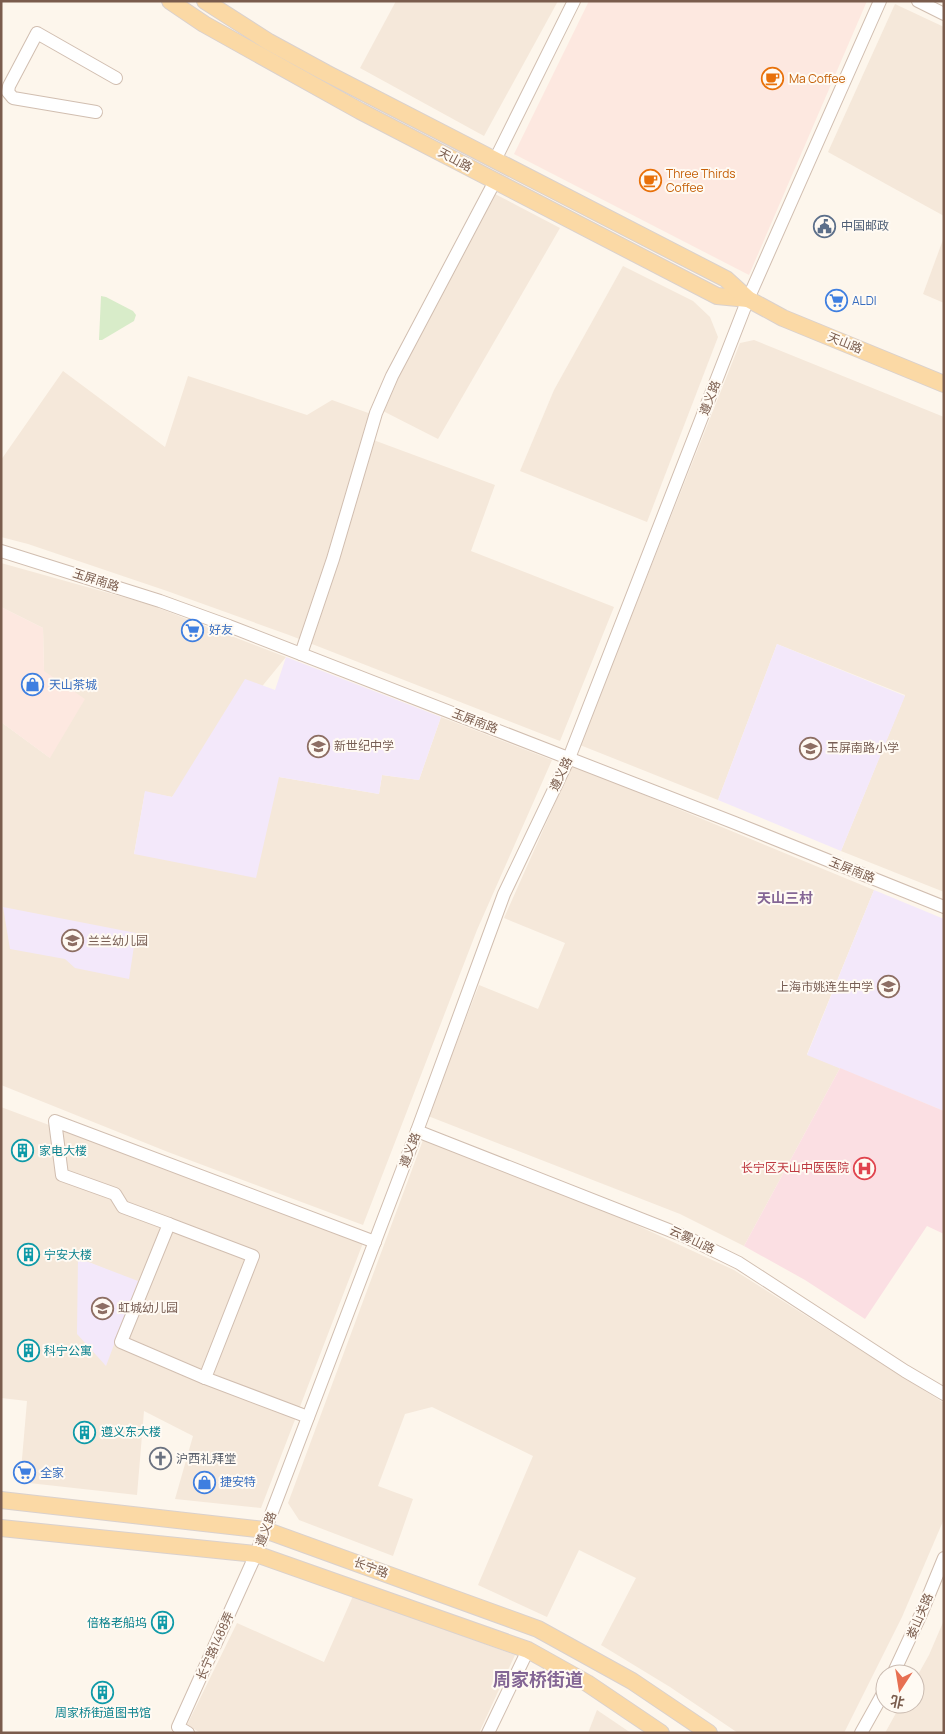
<svg xmlns="http://www.w3.org/2000/svg" width="945" height="1734" font-family="Manrope,'Noto Sans SC',sans-serif">
<rect width="100%" height="100%" fill="#fdf6ec"/>
<g fill="#f5e8da" fill-rule="evenodd">
<polygon points="396,1 558,1 484,136 360,68"/>
<polygon points="895,4 944,27 944,216 828,152"/>
<polygon points="495,194 560,228 438,439 381,410"/>
<polygon points="944,237 944,303 923,294"/>
<polygon points="623,266 693,301 710,317 718,337 647,522 520,471 554,390"/>
<polygon points="754,340 944,417 944,892 841,851 905,695 777,644 718,800 580,745 740,343"/>
<polygon points="63,371 165,447 188,376 307,415 332,400 374,415 368,438 495,485 471,551 614,607 560,741 289,635 167,591 28,544 1,537 1,460"/>
<polygon points="1,563 148,604 286,657 172,797 145,792 134,854 279,777 379,794 382,775 419,780 441,717 552,760 477,930 363,1225 168,1152 1,1085 1,722 50,758 44,671 43,628 1,607"/>
<polygon points="572,765 874,890 807,1054 840,1068 744,1246 680,1214 428,1116 479,985 538,1009 565,943 504,918"/>
<path d="M 1,1107 L 363,1243 L 261,1508 L 175,1499 L 193,1436 L 144,1411 L 137,1495 L 20,1482 L 27,1401 L 1,1398 ZM 78,1258 L 137,1282 L 105,1365 Z"/>
<polygon points="423,1140 619,1217 734,1270 944,1403 944,1519 902,1617 844,1733 738,1733 670,1687 601,1645 636,1578 579,1550 547,1617 478,1585 533,1456 432,1407 405,1414 378,1486 413,1499 393,1556 299,1520 288,1503"/>
<polygon points="353,1596 515,1655 479,1733 201,1733 187,1725 237,1623 324,1662"/>
<polygon points="944,1620 944,1733 885,1733 901,1704 915,1704 915,1680 929,1655"/>
<polygon points="597,1710 631,1733 588,1733"/>
</g>
<g fill="#fde8e0">
<polygon points="589,1 867,1 749,275 514,154"/>
<polygon points="1,607 43,628 44,671 85,699 50,758 1,722"/>
</g>
<g fill="#f3e8fa">
<polygon points="777,644 905,696 841,851 718,800"/>
<polygon points="286,657 441,717 419,780 382,775 379,794 279,777 256,878 134,854 145,791 172,797 245,679 275,690"/>
<polygon points="874,890 944,919 944,1111 807,1055"/>
<polygon points="3,907 136,933 129,979 75,968 65,959 10,949"/>
<polygon points="78,1258 138,1281 106,1366 77,1334"/>
</g>
<polygon fill="#fbdfe3" points="840,1068 944,1111 944,1234 927,1226 865,1319 805,1280 744,1246"/>
<polygon fill="#d8ecc9" points="101,296 106,297 133,311 136,315 134,321 102,340 99,340"/>
<g fill="none" stroke-linecap="round" stroke-linejoin="round">
<defs>
<g id="minor">
<polyline points="918,1 944,14"/>
<polyline points="96,112 13,98 8,92 9,86 37,33 116,78"/>
<polyline points="495,160 574,1"/>
<polyline points="1,551 160,601 229,626 735,823 944,907"/>
<polyline points="301,654 333,559 376,413 392,376 495,181"/>
<polyline points="417,1131 684,1236 739,1263 905,1371 944,1394"/>
<polyline points="169,1224 253,1256 205,1378 308,1417"/>
<polyline points="205,1378 121,1342 169,1224 123,1207 115,1194 62,1175 55,1121 375,1242"/>
<polyline points="893,1674 921,1614 944,1558"/>
<polyline points="188,1733 178,1727 256,1554 417,1131 504,894 569,758 748,299 880,1"/>
<polyline points="488,1733 528,1650"/>
<polyline points="861,1733 885,1690"/>
</g>
<g id="major">
<polyline points="170,1 204,24 360,111 717,296 748,299"/>
<polyline points="205,1 269,42 326,73 726,279 748,299 783,318 944,384"/>
<polyline points="1,1500 265,1530 538,1629 632,1681 709,1733"/>
<polyline points="1,1528 256,1554 528,1650 587,1683 661,1733"/>
</g>
</defs>
<use href="#minor" stroke="#d1beb0" stroke-width="14"/>
<use href="#major" stroke="#dad1cd" stroke-width="18"/>
<use href="#minor" stroke="#fff" stroke-width="12"/>
<use href="#major" stroke="#fbd9a5" stroke-width="16"/>
</g>
<defs>
<symbol id="cafe-ring" viewBox="-11 -11 22 22"><circle r="9.5" fill="#fffaf3" stroke="#e8710a" stroke-width="1.5"/><path d="M-5.5-4.5H6V0H3Q3 3.5 0 3.5H-2.5Q-5.5 3.5-5.5 0ZM3-3.2v2h1.7v-2ZM-6 4.5H4V6H-6Z" fill="#e8710a"/></symbol>
<symbol id="civic-ring" viewBox="-11 -11 22 22"><circle r="9.5" fill="#fffaf3" stroke="#5c6f8a" stroke-width="1.5"/><path d="M-.6-6.5H3V-4.5H.6V-3L4-1V1h2V6H-6V1h2V-1L-.6-3ZM-1.2 2.5V6h2.4V2.5Z" fill="#5c6f8a"/></symbol>
<symbol id="supermarket-ring" viewBox="-11 -11 22 22"><circle r="9.5" fill="#fffaf3" stroke="#3f7fe0" stroke-width="1.5"/><path d="M-6-5.5h2.5l.6 2H6L4.5 2H-2.5L-4.4-4H-6ZM-1.5 3.2a1.3 1.3 0 1 0 .1 0ZM3 3.2a1.3 1.3 0 1 0 .1 0Z" fill="#3f7fe0"/></symbol>
<symbol id="shop-ring" viewBox="-11 -11 22 22"><circle r="9.5" fill="#fffaf3" stroke="#3f7fe0" stroke-width="1.5"/><path d="M-5-2.5h2.3a2.7 3.5 0 0 1 5.4 0H5L5.5 6h-11ZM-1.5-2.5h3a1.5 2.3 0 0 0-3 0Z" fill="#3f7fe0"/></symbol>
<symbol id="school-ring" viewBox="-11 -11 22 22"><circle r="9.5" fill="#fffaf3" stroke="#8d6e63" stroke-width="1.5"/><path d="M0-5L7-2L0 1L-7-2ZM-4 1L0 2.5L4 1V4Q0 6-4 4Z" fill="#8d6e63"/></symbol>
<symbol id="building-ring" viewBox="-11 -11 22 22"><circle r="9.5" fill="#fffaf3" stroke="#0f9aa8" stroke-width="1.5"/><path d="M-4-6H4V6H1V3H-1V6H-4ZM-2.5-4.3h1.7v1.8h-1.7ZM.8-4.3h1.7v1.8H.8ZM-2.5-1h1.7V.8h-1.7ZM.8-1h1.7V.8H.8Z" fill="#0f9aa8"/></symbol>
<symbol id="hospital-ring" viewBox="-11 -11 22 22"><circle r="9.5" fill="#fffaf3" stroke="#e0444e" stroke-width="1.5"/><path d="M-5-5h3v3.5h4V-5h3V5h-3V1.5h-4V5h-3Z" fill="#e0444e"/></symbol>
<symbol id="church-ring" viewBox="-11 -11 22 22"><circle r="9.5" fill="#fffaf3" stroke="#6b7280" stroke-width="1.5"/><path d="M-1.2-6h2.4v3.5h3.3v2.4h-3.3V6h-2.4V-.1h-3.3v-2.4h3.3Z" fill="#6b7280"/></symbol>
</defs>
<g fill-rule="evenodd">
<use href="#cafe-ring" x="760" y="66" width="25" height="25"/>
<use href="#cafe-ring" x="638" y="168" width="25" height="25"/>
<use href="#civic-ring" x="812" y="214" width="25" height="25"/>
<use href="#supermarket-ring" x="824" y="288" width="25" height="25"/>
<use href="#supermarket-ring" x="180" y="618" width="25" height="25"/>
<use href="#shop-ring" x="20" y="672" width="25" height="25"/>
<use href="#school-ring" x="306" y="734" width="25" height="25"/>
<use href="#school-ring" x="798" y="736" width="25" height="25"/>
<use href="#school-ring" x="60" y="928" width="25" height="25"/>
<use href="#school-ring" x="876" y="974" width="25" height="25"/>
<use href="#building-ring" x="10" y="1138" width="25" height="25"/>
<use href="#hospital-ring" x="852" y="1156" width="25" height="25"/>
<use href="#building-ring" x="16" y="1242" width="25" height="25"/>
<use href="#school-ring" x="90" y="1296" width="25" height="25"/>
<use href="#building-ring" x="16" y="1338" width="25" height="25"/>
<use href="#building-ring" x="72" y="1420" width="25" height="25"/>
<use href="#church-ring" x="148" y="1446" width="25" height="25"/>
<use href="#supermarket-ring" x="12" y="1460" width="25" height="25"/>
<use href="#shop-ring" x="192" y="1470" width="25" height="25"/>
<use href="#building-ring" x="150" y="1610" width="25" height="25"/>
<use href="#building-ring" x="90" y="1680" width="25" height="25"/>
</g>
<g text-anchor="middle" stroke-width="4" stroke-linejoin="round" paint-order="stroke">
<g font-size="12" fill="#c56008" stroke="#fffaf3" text-anchor="start">
<text x="789" y="83">Ma Coffee</text>
<text x="666" y="178">Three Thirds<tspan x="666" dy="14">Coffee</tspan></text>
</g>
<g font-size="12" fill="#7a5c4d" stroke="#fffaf3">
<text transform="translate(455 160) rotate(28)" y="4">天山路</text>
<text transform="translate(845 343) rotate(22)" y="4">天山路</text>
<text transform="translate(710 398) rotate(-69)" y="4">遵义路</text>
<text transform="translate(96 580) rotate(18)" y="4">玉屏南路</text>
<text transform="translate(475 721) rotate(21)" y="4">玉屏南路</text>
<text transform="translate(561 774) rotate(-65)" y="4">遵义路</text>
<text transform="translate(852 870) rotate(22)" y="4">玉屏南路</text>
<text transform="translate(410 1150) rotate(-69)" y="4">遵义路</text>
<text transform="translate(692 1240) rotate(25)" y="4">云雾山路</text>
<text transform="translate(266 1529) rotate(-69)" y="4">遵义路</text>
<text transform="translate(371 1568) rotate(20)" y="4">长宁路</text>
<text transform="translate(920 1616) rotate(-67)" y="4">娄山关路</text>
<text transform="translate(215 1646) rotate(-66)" y="4">长宁路1488弄</text>
</g>
<g font-size="12" fill="#4e5e75" stroke="#fffaf3" text-anchor="start">
<text x="841" y="230">中国邮政</text>
</g>
<g font-size="12" fill="#366cbe" stroke="#fffaf3" text-anchor="start">
<text x="852" y="305">ALDI</text>
<text x="209" y="634">好友</text>
<text x="49" y="689">天山茶城</text>
<text x="40" y="1477">全家</text>
<text x="220" y="1486">捷安特</text>
</g>
<g font-size="12" fill="#785e54" stroke="#fffaf3" text-anchor="start">
<text x="334" y="750">新世纪中学</text>
<text x="827" y="752">玉屏南路小学</text>
<text x="88" y="945">兰兰幼儿园</text>
<text x="873" y="991" text-anchor="end">上海市姚连生中学</text>
<text x="118" y="1312">虹城幼儿园</text>
</g>
<g font-size="12" fill="#0d838f" stroke="#fffaf3" text-anchor="start">
<text x="39" y="1155">家电大楼</text>
<text x="44" y="1259">宁安大楼</text>
<text x="44" y="1355">科宁公寓</text>
<text x="101" y="1436">遵义东大楼</text>
<text x="147" y="1627" text-anchor="end">倍格老船坞</text>
<text x="103" y="1717" text-anchor="middle">周家桥街道图书馆</text>
</g>
<g font-size="12" fill="#be3a42" stroke="#fffaf3" text-anchor="end">
<text x="849" y="1172">长宁区天山中医医院</text>
</g>
<g font-size="12" fill="#5b616d" stroke="#fffaf3" text-anchor="start">
<text x="176" y="1463">沪西礼拜堂</text>
</g>
<g font-size="14" font-weight="bold" fill="#846695" stroke="#fffaf3">
<text x="785" y="903">天山三村</text>
</g>
<g font-size="18" font-weight="bold" fill="#846695" stroke="#fffaf3">
<text x="538" y="1686">周家桥街道</text>
</g>
</g>
<rect width="945" height="1734" fill="none" stroke="#7a5c4d" stroke-width="5"/>
<g transform="translate(900 1689) rotate(192)"><circle r="24" fill="#fffaf3" stroke="#cabbb1"/>
<path d="M0-4L9 19L0 12L-9 19Z" fill="#e76f51"/>
<text y="-8" font-size="14" font-weight="bold" text-anchor="middle" fill="#7a5c4d">北</text>
</g>
</svg>
